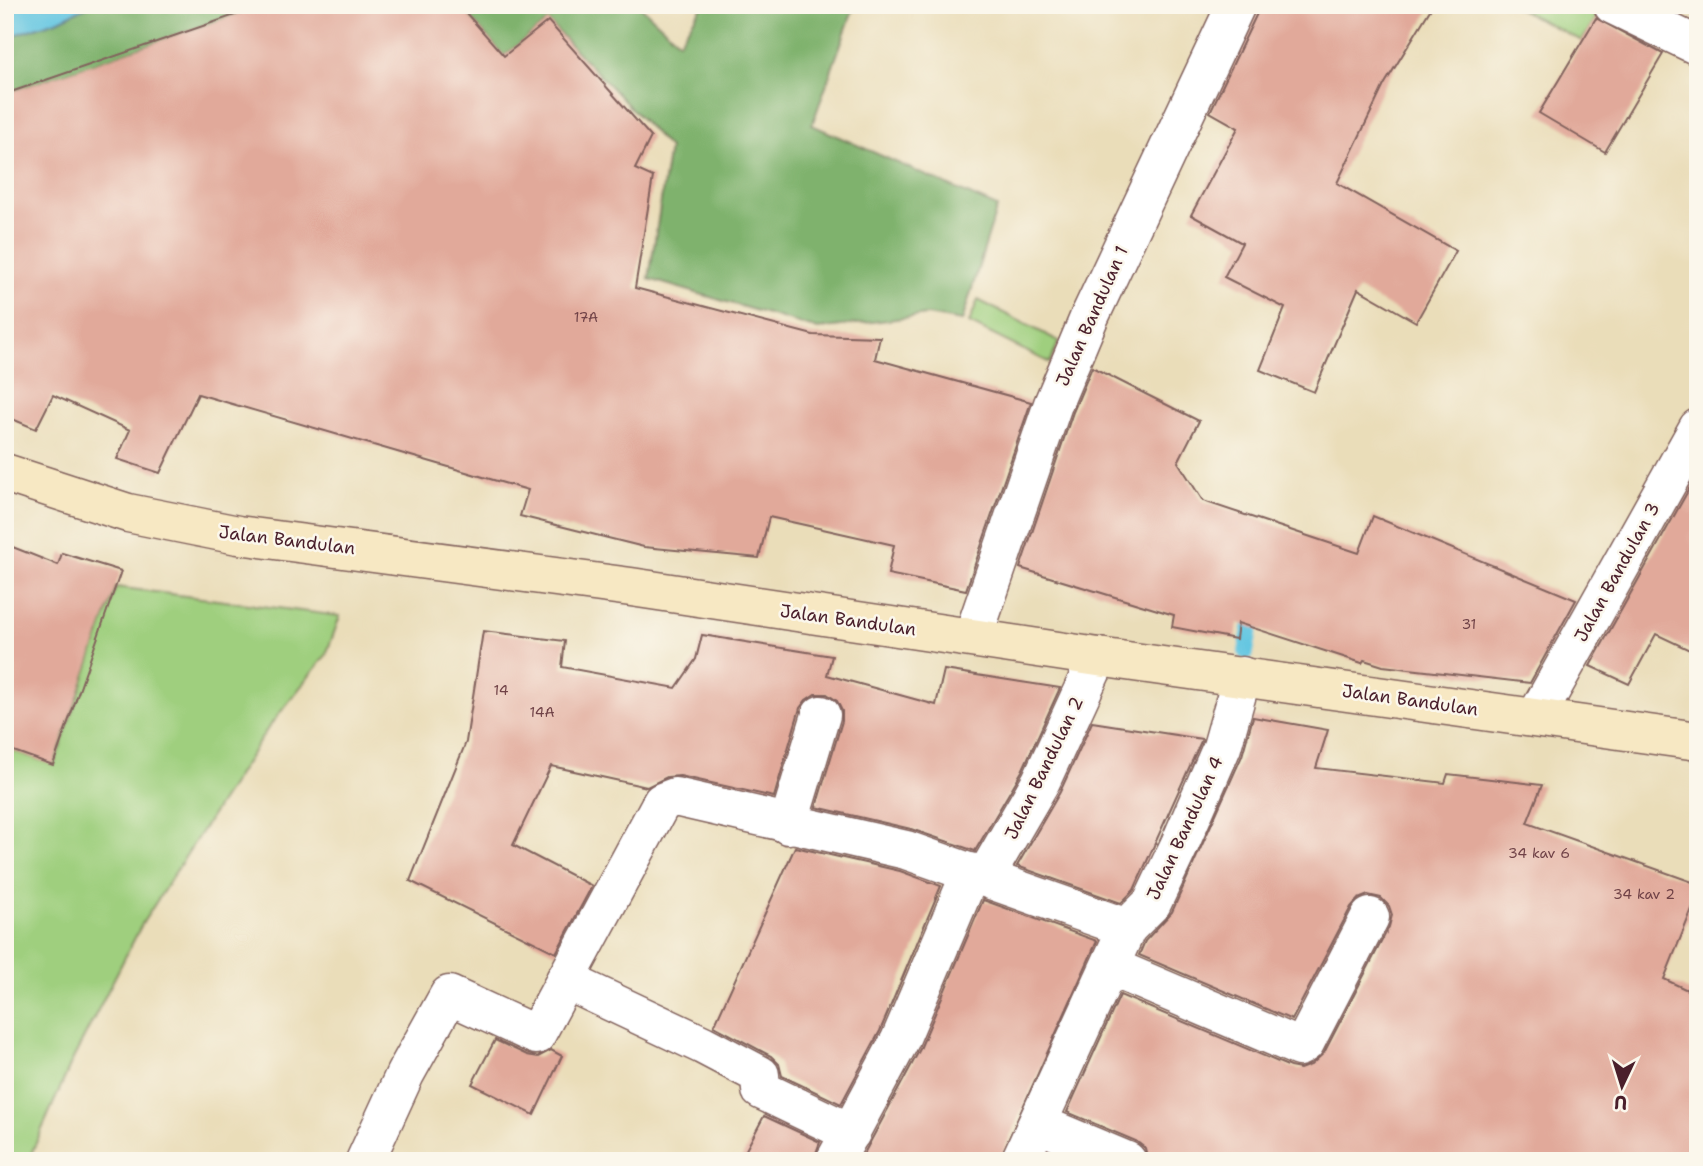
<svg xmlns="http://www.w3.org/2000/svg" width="1703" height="1166" font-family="'Shantell Sans',sans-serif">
<rect width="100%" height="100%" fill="#fbf7ec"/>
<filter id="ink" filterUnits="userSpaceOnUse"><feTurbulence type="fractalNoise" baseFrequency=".0143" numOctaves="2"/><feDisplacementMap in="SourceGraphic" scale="14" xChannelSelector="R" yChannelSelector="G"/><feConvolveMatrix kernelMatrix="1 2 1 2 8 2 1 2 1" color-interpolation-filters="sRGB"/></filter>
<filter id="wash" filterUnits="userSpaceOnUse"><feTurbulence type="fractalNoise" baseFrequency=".00686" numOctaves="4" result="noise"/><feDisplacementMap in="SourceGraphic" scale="28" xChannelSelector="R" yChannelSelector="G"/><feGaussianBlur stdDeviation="1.57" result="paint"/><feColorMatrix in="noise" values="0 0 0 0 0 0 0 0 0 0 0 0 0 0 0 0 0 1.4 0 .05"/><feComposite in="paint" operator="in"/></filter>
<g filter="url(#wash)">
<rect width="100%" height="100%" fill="#eaddb9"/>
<g fill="#9fcf7e" stroke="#747754" stroke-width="2">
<polygon points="1511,5 1592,5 1601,10 1582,41"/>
<polygon points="978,300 1059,341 1050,363 969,323"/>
<polygon points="116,587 340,616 326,655 268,728 142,924 73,1059 28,1161 5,1161 5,748 54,765"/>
</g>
<g fill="#7fb26d" stroke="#64684c" stroke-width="2">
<polygon points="90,5 264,5 5,94 5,38 59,20"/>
<polygon points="459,5 639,5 679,42 703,5 844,5 853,10 812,125 997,207 962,321 927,315 818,329 649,279 669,148 548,21 504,56"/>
</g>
<polygon fill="#63c6e1" stroke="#567286" stroke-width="2" points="5,5 90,5 59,20 5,38"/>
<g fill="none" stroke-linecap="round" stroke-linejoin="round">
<polyline stroke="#63c6e1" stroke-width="16" points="1246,652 1250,629"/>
</g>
<g id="blocks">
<g fill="#e1a99a">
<polygon points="264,5 459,5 504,56 548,21 651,137 635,169 653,177 635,288 813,335 880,337 875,359 1031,402 966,590 888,574 894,545 769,517 759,558 644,547 520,516 528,490 198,394 160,473 117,459 130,430 53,395 36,429 5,416 5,94"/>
<polygon points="1261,5 1433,5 1384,85 1337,183 1456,251 1416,322 1358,289 1314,392 1260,370 1285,308 1224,277 1242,243 1191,215 1238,128 1210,112"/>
<polygon points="1596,18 1663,54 1605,152 1539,113"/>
<polygon points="1092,367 1199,421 1178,462 1203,501 1359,553 1373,516 1576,600 1530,683 1383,666 1364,660 1362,663 1238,623 1236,639 1172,627 1174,615 1020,568 1073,412"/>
<polygon points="1698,473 1698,654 1656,634 1629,684 1590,666"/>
<polygon points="5,544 58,565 62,553 121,571 53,765 5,748"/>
<polygon points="483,631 565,641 562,667 676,688 696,659 702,635 832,656 827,675 936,705 944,670 1060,688 1022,771 975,851 911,829 816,807 842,721 842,711 837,701 827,694 815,694 806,700 800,708 774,797 680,776 667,777 647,787 551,766 513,845 592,886 556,953 410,881 466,742"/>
<polygon points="1253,717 1328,730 1316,768 1445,783 1448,774 1542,785 1527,823 1698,884 1698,894 1664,979 1698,995 1698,1161 1148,1161 1145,1148 1136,1141 1067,1112 1120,995 1290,1067 1300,1069 1311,1065 1324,1053 1389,927 1392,915 1389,906 1381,898 1368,895 1358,899 1351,907 1292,1020 1139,955 1145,941 1172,912 1242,756"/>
<polygon points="1092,722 1202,739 1134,890 1121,903 1017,866 1060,792"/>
<polygon points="795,847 900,871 941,886 880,1031 841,1104 782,1076 779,1064 771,1056 714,1026"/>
<polygon points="983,900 1097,941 999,1161 860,1161 920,1049"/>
<polygon points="495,1040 527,1055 538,1057 551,1050 562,1056 534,1115 472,1084"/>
<polygon points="764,1116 820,1142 813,1161 740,1161"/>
</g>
</g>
</g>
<g filter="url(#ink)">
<use href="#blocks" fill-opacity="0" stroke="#82625d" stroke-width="2"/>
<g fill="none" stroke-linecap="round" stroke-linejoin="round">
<defs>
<g id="street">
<polyline points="1613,5 1698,46"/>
<polyline points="973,637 1053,404 1089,318 1236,5"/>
<polyline points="1536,717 1698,428"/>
<polyline points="788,825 821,715"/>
<polyline points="985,877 1041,781 1098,657"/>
<polyline points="1111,967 1299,1047 1305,1043 1370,917"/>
<polyline points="565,980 703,1045 760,1075 761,1090 851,1133"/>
<polyline points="1039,1124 1127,1161"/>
<polyline points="365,1161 405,1074 449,995 536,1035 659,807 662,802 675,797 906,850 1127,928"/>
<polyline points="835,1161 900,1040 971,872"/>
<polyline points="1020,1161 1127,928 1152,903 1179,846 1222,747 1242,676"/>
</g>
<polyline id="secondary" points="5,473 128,513 238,535 631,587 1098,657 1698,741"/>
</defs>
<use href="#street" stroke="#82625d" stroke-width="41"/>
<use href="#secondary" stroke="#82625d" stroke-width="41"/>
<use href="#street" stroke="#fff" stroke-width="38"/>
<use href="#secondary" stroke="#f7e8c3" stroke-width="38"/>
</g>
</g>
<g text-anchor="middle" stroke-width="5" stroke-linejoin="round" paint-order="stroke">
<g font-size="14" fill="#704247">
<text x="586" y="322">17A</text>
<text x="1469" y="629">31</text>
<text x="501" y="695">14</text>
<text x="542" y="717">14A</text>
<text x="1539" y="858">34 kav 6</text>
<text x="1644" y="899">34 kav 2</text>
</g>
<g font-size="18" fill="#4a1f2b" stroke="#fbf7ec">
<text transform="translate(1092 316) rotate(-66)" y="6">Jalan Bandulan 1</text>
<text transform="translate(287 540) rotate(7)" y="6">Jalan Bandulan</text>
<text transform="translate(1617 572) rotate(-61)" y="6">Jalan Bandulan 3</text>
<text transform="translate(848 620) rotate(8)" y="6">Jalan Bandulan</text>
<text transform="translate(1410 700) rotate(8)" y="6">Jalan Bandulan</text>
<text transform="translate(1044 768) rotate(-64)" y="6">Jalan Bandulan 2</text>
<text transform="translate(1185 828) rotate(-65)" y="6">Jalan Bandulan 4</text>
</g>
</g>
<rect width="1703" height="1166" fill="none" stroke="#fbf7ec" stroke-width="28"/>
<g transform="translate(1622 1086) rotate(184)" stroke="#fbf7ec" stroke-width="5" paint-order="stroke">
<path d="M0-5L12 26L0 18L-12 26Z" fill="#4a1f2b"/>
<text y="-10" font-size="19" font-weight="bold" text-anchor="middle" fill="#4a1f2b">U</text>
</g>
</svg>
